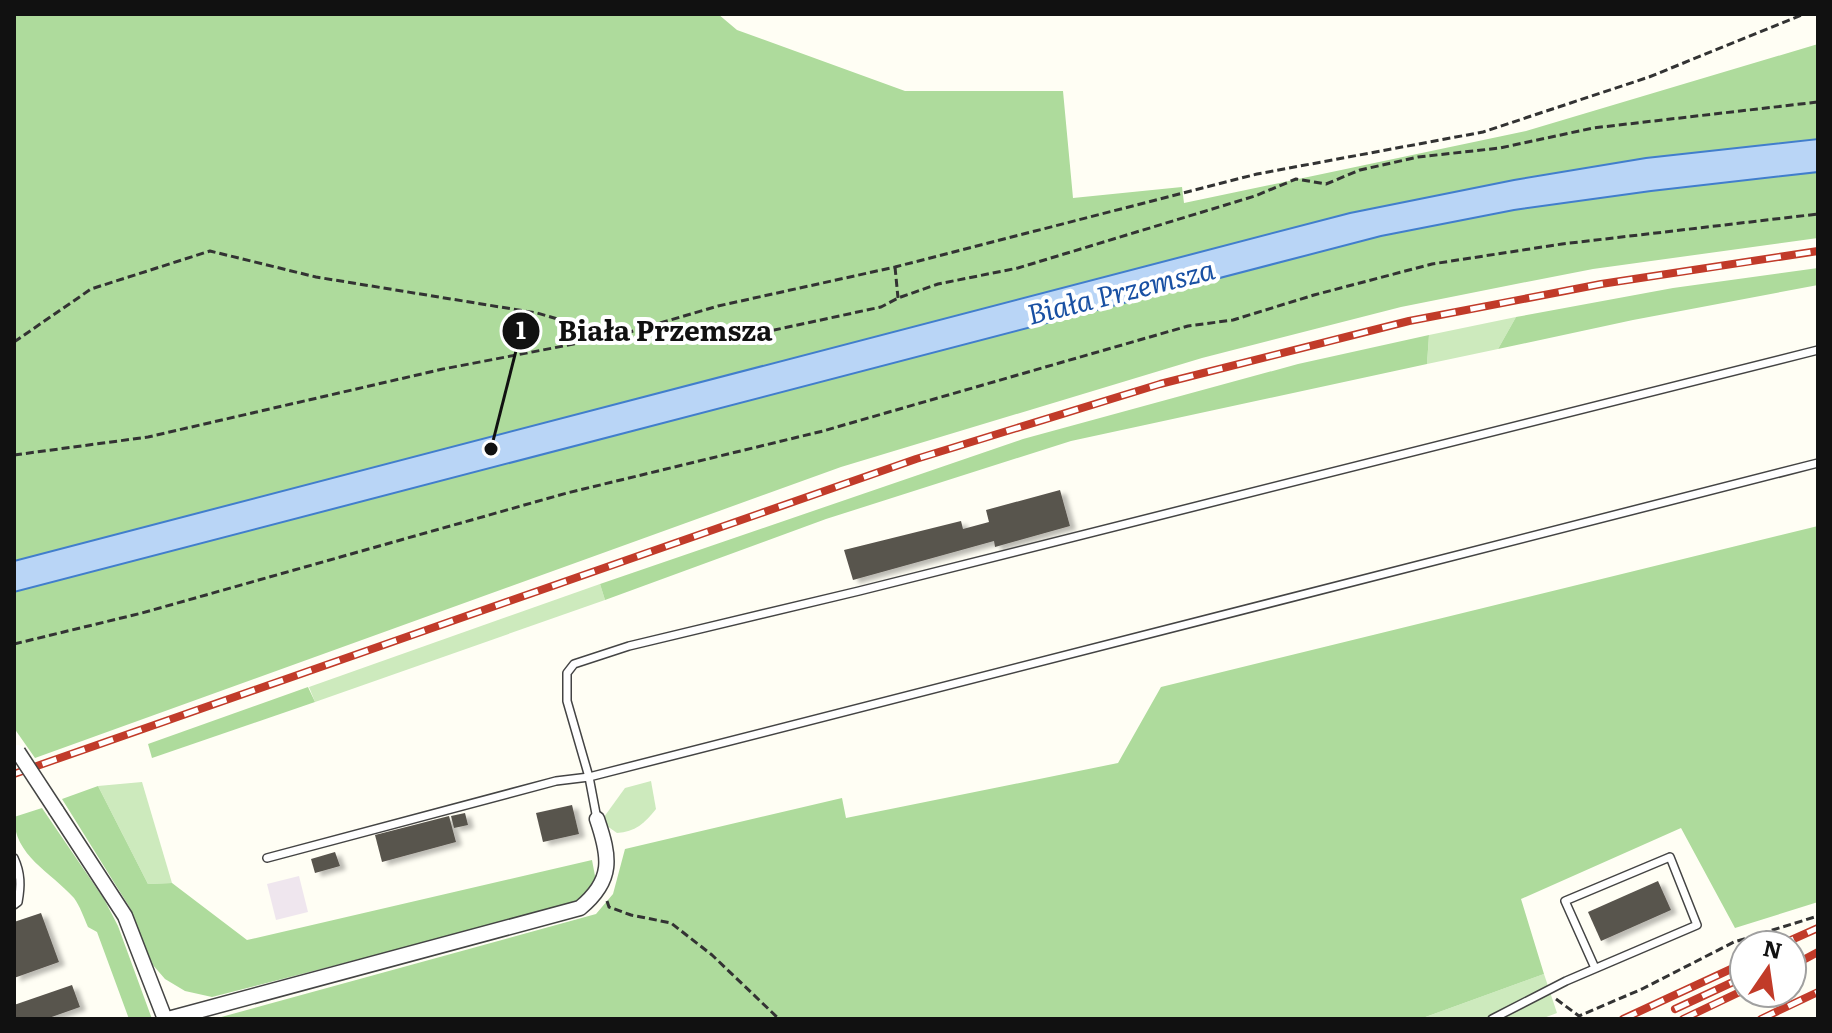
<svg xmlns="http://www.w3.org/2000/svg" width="1832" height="1033" font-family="Literata,serif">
<defs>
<filter id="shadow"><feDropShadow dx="6" dy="3.5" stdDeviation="2" flood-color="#0004"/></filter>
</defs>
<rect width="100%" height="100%" fill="#fffef4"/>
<polygon fill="#efe6ee" points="299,876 308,912 276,920 267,884"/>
<g fill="#cdeabd">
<polygon points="1516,317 1498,349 1427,364 1429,335"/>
<polygon points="600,584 605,600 315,702 309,687"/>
<path d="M 651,781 L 656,809 C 645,823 635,832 617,833 L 607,826 L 604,817 L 625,788 Z"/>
<polygon points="142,782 172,883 148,884 98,786"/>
<polygon points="1544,974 1557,1013 1541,1019 1420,1019"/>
</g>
<g fill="#aedb9c">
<polygon points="14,14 718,14 737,30 905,91 1063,91 1073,198 1182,187 1184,203 1526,131 1818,44 1818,139 1646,158 1350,213 14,561"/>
<polygon points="1818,172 1818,238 1593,269 1506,286 1401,307 1202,358 841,467 35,758 14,728 14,592 1381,236 1514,210 1651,191"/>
<polygon points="1818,268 1818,285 1633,320 1498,349 1516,317 1673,288"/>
<polygon points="1429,335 1427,364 1071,441 826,519 605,600 600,584 1023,439 1298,364"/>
<polygon points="1818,526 1818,902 1735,928 1681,828 1521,899 1544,974 1420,1019 214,1019 596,914 613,894 625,849 842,798 846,818 1118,763 1161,687"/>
<polygon points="308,687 315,702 152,758 148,744"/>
<polygon points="98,786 148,884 172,883 247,940 592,860 595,876 592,892 582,900 555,909 212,997 185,991 165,979 152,964 130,908 62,799"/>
<path d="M 42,808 L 104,899 L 118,926 L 152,1019 L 129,1019 L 97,932 L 88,927 C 84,918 80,906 74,898 C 51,872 14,856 14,817 Z"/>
</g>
<polygon fill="#b9d5f6" stroke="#417ecc" stroke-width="2" points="1818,139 1818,172 1651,191 1514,210 1381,236 14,592 14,561 1350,213 1514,180 1646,158"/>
<g fill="#59544d" filter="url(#shadow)">
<polygon points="1060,490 1070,526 995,547 994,541 853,580 844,550 961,521 963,529 989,522 986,510"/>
<polygon points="572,805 579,834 543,842 536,813"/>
<polygon points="465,813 468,825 454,828 451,816"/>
<polygon points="449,816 456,842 382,862 375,835"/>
<polygon points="335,852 340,866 315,873 311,859"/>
<polygon points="1658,881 1671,910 1601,941 1588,912"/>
<polygon points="41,913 59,962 14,978 14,922"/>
<polygon points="72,985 80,1007 46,1019 14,1019 14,1005"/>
</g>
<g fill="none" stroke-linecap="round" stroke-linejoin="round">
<defs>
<g id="service">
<polyline points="597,819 589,777 1818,463"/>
<path d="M 14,858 C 21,873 21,886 18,902 L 14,905"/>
<polyline points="267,858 556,781 589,777 567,701 567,673 574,664 629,646 859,591 1818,350"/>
<polyline points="1492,1019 1566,981 1697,925 1670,857 1565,901 1595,968"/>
</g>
<g id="minor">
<polyline points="56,810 125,916 165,1019"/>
<path d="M 168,1019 L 580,908 C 614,880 610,857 597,819"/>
</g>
</defs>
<use href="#service" stroke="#444" stroke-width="10"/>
<use href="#minor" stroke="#444" stroke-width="17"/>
<g stroke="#333" stroke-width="3" stroke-dasharray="8 4" stroke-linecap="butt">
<polyline points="895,267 898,298"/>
<polyline points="14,342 91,289 210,251 316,277 537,313 616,336 672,343 751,335 881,307 898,298 938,284 1018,268 1255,196 1296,179 1326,184 1360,170 1418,157 1500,148 1593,128 1818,102"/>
<polyline points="14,455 148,437 443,369 616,336 718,306 895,267 1257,174 1483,132 1649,77 1804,14"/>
<polyline points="14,644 142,613 567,493 823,431 1188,326 1233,320 1314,295 1432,264 1562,244 1818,214"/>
<polyline points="607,901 609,907 631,915 671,923 712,955 779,1019"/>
<polyline points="1556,999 1579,1016 1642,989 1734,942 1818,916"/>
</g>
<use href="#service" stroke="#fff" stroke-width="7"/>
<use href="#minor" stroke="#fff" stroke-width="14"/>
<defs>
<g id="rail">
<polyline points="14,774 916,459 1160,384 1409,321 1601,284 1818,251"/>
<polyline points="1780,945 1818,928"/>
<polyline points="1792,966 1818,952"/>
<polyline points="1675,1009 1733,982"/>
<polyline points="1623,1019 1744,963"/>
<polyline points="1683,1019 1744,990"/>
<polyline points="1761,1019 1818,992"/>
</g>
</defs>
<use href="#rail" stroke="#c13b29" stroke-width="8"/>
<use href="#rail" stroke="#fff" stroke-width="5" stroke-dasharray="15" stroke-linecap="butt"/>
<defs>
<polyline id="minor-bridge" points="18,752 56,810"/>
</defs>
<use href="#minor-bridge" stroke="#444" stroke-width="17" stroke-linecap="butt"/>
<use href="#minor-bridge" stroke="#fff" stroke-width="14"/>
</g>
<g text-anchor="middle" stroke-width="8" stroke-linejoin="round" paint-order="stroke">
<g font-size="28" font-style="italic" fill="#1950a3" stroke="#fff">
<text transform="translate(1121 292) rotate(-14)" y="10">Biała Przemsza</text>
</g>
</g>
<path fill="none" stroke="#111" stroke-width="3" d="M491 449L521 331"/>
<g fill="#111" stroke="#fff" stroke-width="3">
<circle cx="491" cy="449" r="8"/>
<circle cx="521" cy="331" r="20"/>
</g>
<g font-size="24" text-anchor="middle" font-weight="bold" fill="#fff">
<text x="521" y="339">1</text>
</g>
<g font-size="28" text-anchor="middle" font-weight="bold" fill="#111" stroke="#fff" stroke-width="8" stroke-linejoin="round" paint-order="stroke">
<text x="665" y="341">Biała Przemsza</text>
</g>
<rect width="1832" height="1033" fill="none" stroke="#111111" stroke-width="32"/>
<g transform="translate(1768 969) rotate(13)"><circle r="38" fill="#ffffff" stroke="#a0a0a0" stroke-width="2"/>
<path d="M0-6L14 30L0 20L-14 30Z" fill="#c13b29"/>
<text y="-12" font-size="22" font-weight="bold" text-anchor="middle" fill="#111111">N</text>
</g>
</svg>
